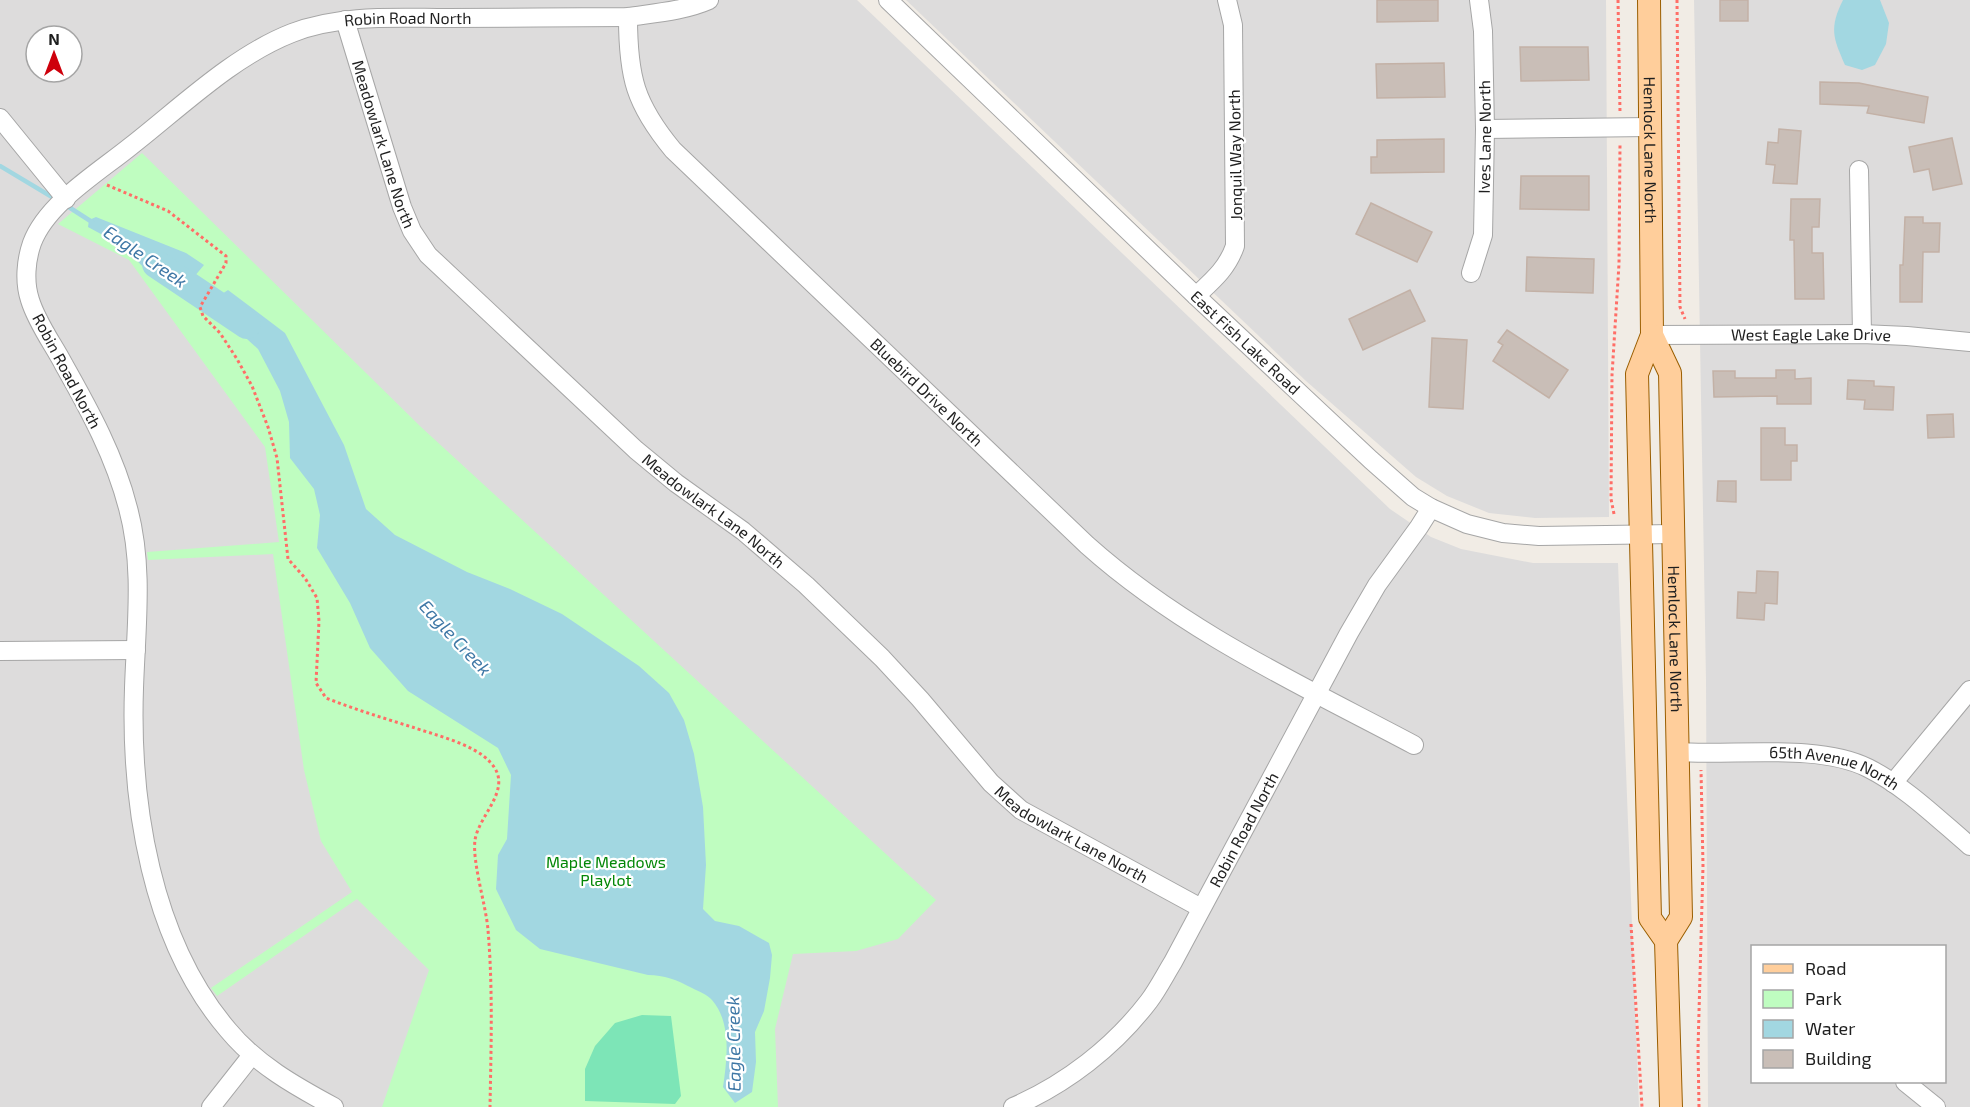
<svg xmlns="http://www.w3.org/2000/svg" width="1970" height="1107" font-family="'Exo 2',sans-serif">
<rect width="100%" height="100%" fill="#f1ece5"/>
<g fill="#dddcdc" fill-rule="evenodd">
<path d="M 0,0 L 857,0 L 1390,509 L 1431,537 L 1461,549 L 1533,563 L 1618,563 L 1639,1107 L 0,1107 ZM 36,36 L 72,36 L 72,72 L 36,72 Z"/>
<polygon points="906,0 1606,0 1609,517 1535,518 1489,513 1447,496 1416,477 1306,381"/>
<path d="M 1694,0 L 1970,0 L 1970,1107 L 1708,1107 L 1706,680 ZM 1752,946 L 1944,946 L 1944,1082 L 1752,1082 Z"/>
</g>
<polygon fill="#bffdc0" points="142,153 421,427 936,900 898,939 856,951 793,954 775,1029 778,1107 382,1107 429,970 357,899 217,996 211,988 352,892 321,841 304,770 273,554 148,560 147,552 279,542 265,447 129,260 58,224"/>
<polygon fill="#7de5b7" points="642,1015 671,1016 681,1096 675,1104 585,1101 585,1069 595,1046 615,1023"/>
<g fill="#a2d7e1">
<path d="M 1843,0 L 1880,0 L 1889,23 L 1886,44 L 1875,65 L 1862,70 L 1845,65 C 1833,38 1829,28 1843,0 Z"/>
<polygon points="96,217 186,253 204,265 183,290 145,269 123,246 88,227 89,220"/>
<path d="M 228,290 L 285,333 L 344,445 L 366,509 L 395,535 L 467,572 L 510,589 L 562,614 L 639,666 L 669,693 L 684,720 L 694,754 L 703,807 L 706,865 L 703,909 L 715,921 L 739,926 L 769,943 L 772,955 L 770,978 L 764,1011 L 755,1032 L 756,1062 L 752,1092 L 735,1103 L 723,1087 C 727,1060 732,1023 712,1000 C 708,995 698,991 692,988 C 677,980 664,975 648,975 L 540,949 L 516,930 L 496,889 L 498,855 L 507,839 L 511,775 L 498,748 L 408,691 L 370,648 L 350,603 L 317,548 L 320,515 L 314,489 L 290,458 L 289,422 L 280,391 L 258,349 L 214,309 L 222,294 Z"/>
</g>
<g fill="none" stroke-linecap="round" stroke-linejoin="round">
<g stroke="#a2d7e1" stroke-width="4.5">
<polyline points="0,166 57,200"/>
<polyline points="64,204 92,222"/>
</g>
<polyline stroke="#a2d7e1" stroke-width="28" points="156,264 247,325"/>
</g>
<g fill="#c9beb7" stroke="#c3b1a6" stroke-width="1.5">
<polygon points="1377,0 1438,0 1438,21 1377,22"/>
<rect x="1720" y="0" width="28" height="21"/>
<polygon points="1520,47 1588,47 1589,80 1521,81"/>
<polygon points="1444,63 1445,97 1377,98 1376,64"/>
<polygon points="1820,82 1859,83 1928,97 1924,123 1867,113 1869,106 1820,104"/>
<polygon points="1779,129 1801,131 1797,184 1773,183 1775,165 1766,164 1768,142 1778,143"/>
<polygon points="1952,138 1962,184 1933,190 1929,169 1914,172 1909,147"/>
<polygon points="1444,139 1444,172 1371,173 1371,157 1377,157 1377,140"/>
<polygon points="1521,176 1589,176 1589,210 1520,209"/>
<polygon points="1791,199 1820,199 1819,227 1812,227 1812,253 1823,253 1824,299 1795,299 1794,240 1790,240"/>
<polygon points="1371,203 1432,232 1417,262 1356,234"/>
<polygon points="1905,217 1923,217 1923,223 1940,223 1939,252 1923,252 1922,302 1900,302 1900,265 1903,265"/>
<polygon points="1527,257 1594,259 1593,293 1526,291"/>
<polygon points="1410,290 1425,321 1363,350 1349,319"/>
<polygon points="1507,330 1568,370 1549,398 1493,361 1503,345 1498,342"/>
<polygon points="1432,338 1467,340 1463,409 1429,407"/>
<polygon points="1776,370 1795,370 1795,379 1811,378 1811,404 1777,404 1777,396 1714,397 1713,371 1735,371 1735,378 1776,378"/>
<polygon points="1848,380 1874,381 1874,386 1894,387 1893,410 1864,409 1865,400 1847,399"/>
<polygon points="1953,414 1954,437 1928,438 1927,415"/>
<polygon points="1761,428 1785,428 1785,445 1797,445 1797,461 1791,461 1791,480 1761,480"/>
<polygon points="1718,481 1736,481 1736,502 1717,501"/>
<polygon points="1757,571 1778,572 1777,604 1765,603 1764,620 1737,618 1738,592 1756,593"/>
</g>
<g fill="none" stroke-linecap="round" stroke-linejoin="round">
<defs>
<g id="minor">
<path id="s1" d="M 888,0 L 1196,296 L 1371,460 L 1413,497 L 1431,508 L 1467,524 L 1503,533 L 1539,536 L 1673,534"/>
<path id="s2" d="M 628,17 C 628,77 635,104 673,150 L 1087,545 C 1183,631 1301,685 1414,745"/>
<path id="s3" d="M 345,20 L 402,207 L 412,231 L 428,255 L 636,450 L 676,483 L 743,531 L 806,585 L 882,658 L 920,699 L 991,783 L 1021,810 L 1201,908"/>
<polyline points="0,118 66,199"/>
<polyline points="1485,129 1650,127"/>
<polyline points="1859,170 1862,334"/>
<path id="s4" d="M 1471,273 L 1483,235 L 1485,129 L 1483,31 L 1479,0"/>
<path d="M 1196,296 C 1212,281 1227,269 1235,246 L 1233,25 L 1227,0"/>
<path id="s5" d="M 1652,335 L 1862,334 L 1907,336 L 1970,342"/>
<polyline points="0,651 136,650"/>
<path id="s6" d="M 1677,752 C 1733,756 1819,743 1868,768 C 1906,787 1938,819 1970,846"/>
<polyline points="1893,783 1970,690"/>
<polyline points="1905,1082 1936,1107"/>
<polyline points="211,1107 252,1055"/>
<path id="s7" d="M 334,1107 C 295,1086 256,1064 228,1030 C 151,940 130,803 134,688 C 136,627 144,567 128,508 C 115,457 90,411 64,365 C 53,344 37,323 30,300 C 24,282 26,260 32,243 C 47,203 99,172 131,146 C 181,107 233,56 292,33 C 341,14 396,18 447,18 C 507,18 568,17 628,17 C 655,13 684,11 709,0"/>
<path id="s8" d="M 1013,1107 C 1066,1084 1114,1047 1149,1001 C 1158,989 1165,975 1173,962 L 1349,633 L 1377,585 L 1419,527 L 1431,508"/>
</g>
<g id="major">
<path id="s9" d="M 1649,0 L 1652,335 L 1637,374 L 1650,918 L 1666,941 L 1671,1107"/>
<path id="s10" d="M 1652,335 L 1670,373 L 1681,917 L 1666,941"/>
</g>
</defs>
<use href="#minor" stroke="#a6a6a6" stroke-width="20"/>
<use href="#major" stroke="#9a5e00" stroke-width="24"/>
<g stroke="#ff6e67" stroke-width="3" stroke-dasharray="3 3" stroke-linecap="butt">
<polyline points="1618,0 1620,112"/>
<polyline points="1677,0 1680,307 1685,319"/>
<path d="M 107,185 L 168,211 L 226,256 L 226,263 L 200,307 L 203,316 L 220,333 L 237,359 L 252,386 L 268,427 L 277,458 L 288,559 L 305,578 L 317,598 L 319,621 L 316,683 L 326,698 C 354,709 383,718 412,727 C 435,735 474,744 490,762 C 515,788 479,814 475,840 C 472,862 486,905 488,930 C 493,989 491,1048 490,1107"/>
<polyline points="1614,514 1611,499 1612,375 1619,264 1620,145"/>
<polyline points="1631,924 1642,1107"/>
<polyline points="1699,1107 1698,1049 1703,866 1701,770"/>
</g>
<use href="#minor" stroke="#fff" stroke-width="18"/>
<use href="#major" stroke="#ffce9b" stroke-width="22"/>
</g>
<g text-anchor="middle" stroke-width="4.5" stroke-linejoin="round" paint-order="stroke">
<g font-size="16" fill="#1f1f1f" stroke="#fff">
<text dy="6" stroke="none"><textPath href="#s7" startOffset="1419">Robin Road North</textPath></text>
<text dy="6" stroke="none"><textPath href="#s4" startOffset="138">Ives Lane North</textPath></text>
<text dy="6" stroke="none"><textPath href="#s3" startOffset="130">Meadowlark Lane North</textPath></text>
<text dy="6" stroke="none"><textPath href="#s9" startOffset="150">Hemlock Lane North</textPath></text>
<text transform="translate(1235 155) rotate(-91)" y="6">Jonquil Way North</text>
<text dy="6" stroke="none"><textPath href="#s5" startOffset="159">West Eagle Lake Drive</textPath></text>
<text dy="6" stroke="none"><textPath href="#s1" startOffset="495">East Fish Lake Road</textPath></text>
<text transform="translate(67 371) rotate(62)" y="6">Robin Road North</text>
<text dy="6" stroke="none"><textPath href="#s2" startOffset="495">Bluebird Drive North</textPath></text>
<text dy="6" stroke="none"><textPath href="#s3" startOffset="634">Meadowlark Lane North</textPath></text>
<text dy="6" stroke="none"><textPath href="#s10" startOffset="308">Hemlock Lane North</textPath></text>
<text dy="6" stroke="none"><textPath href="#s6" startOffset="160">65th Avenue North</textPath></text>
<text dy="6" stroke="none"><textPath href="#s8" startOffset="370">Robin Road North</textPath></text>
<text dy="6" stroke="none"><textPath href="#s3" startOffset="1120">Meadowlark Lane North</textPath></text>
</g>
<g font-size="16" fill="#038707" stroke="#fff">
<text x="606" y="868">Maple Meadows<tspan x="606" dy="18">Playlot</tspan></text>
</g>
<g font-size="18" font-style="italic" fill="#3f78a6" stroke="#fff">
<text transform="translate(145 257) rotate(34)" y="6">Eagle Creek</text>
<text transform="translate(455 638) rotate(47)" y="6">Eagle Creek</text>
<text transform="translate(734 1044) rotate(-91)" y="6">Eagle Creek</text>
</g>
</g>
<rect x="1751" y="945" width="195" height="138" fill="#ffffff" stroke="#a5a5a5" stroke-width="1.5"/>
<rect x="1763" y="964" width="30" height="9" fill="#ffce9b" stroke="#a5a5a5" stroke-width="1.5"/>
<text x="1805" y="975" font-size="18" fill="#1f1f1f">Road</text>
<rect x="1763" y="990" width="30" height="18" fill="#bffdc0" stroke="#a5a5a5" stroke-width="1.5"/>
<text x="1805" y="1005" font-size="18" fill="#1f1f1f">Park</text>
<rect x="1763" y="1020" width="30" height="18" fill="#a2d7e1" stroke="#a5a5a5" stroke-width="1.5"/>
<text x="1805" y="1035" font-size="18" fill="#1f1f1f">Water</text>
<rect x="1763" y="1050" width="30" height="18" fill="#c9beb7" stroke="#a5a5a5" stroke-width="1.5"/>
<text x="1805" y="1065" font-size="18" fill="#1f1f1f">Building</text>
<g transform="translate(54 54)"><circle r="28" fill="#ffffff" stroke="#a5a5a5" stroke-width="1.5"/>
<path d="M0-4.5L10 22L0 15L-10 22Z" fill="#ce000c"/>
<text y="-9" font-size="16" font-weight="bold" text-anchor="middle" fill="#1f1f1f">N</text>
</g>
</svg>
